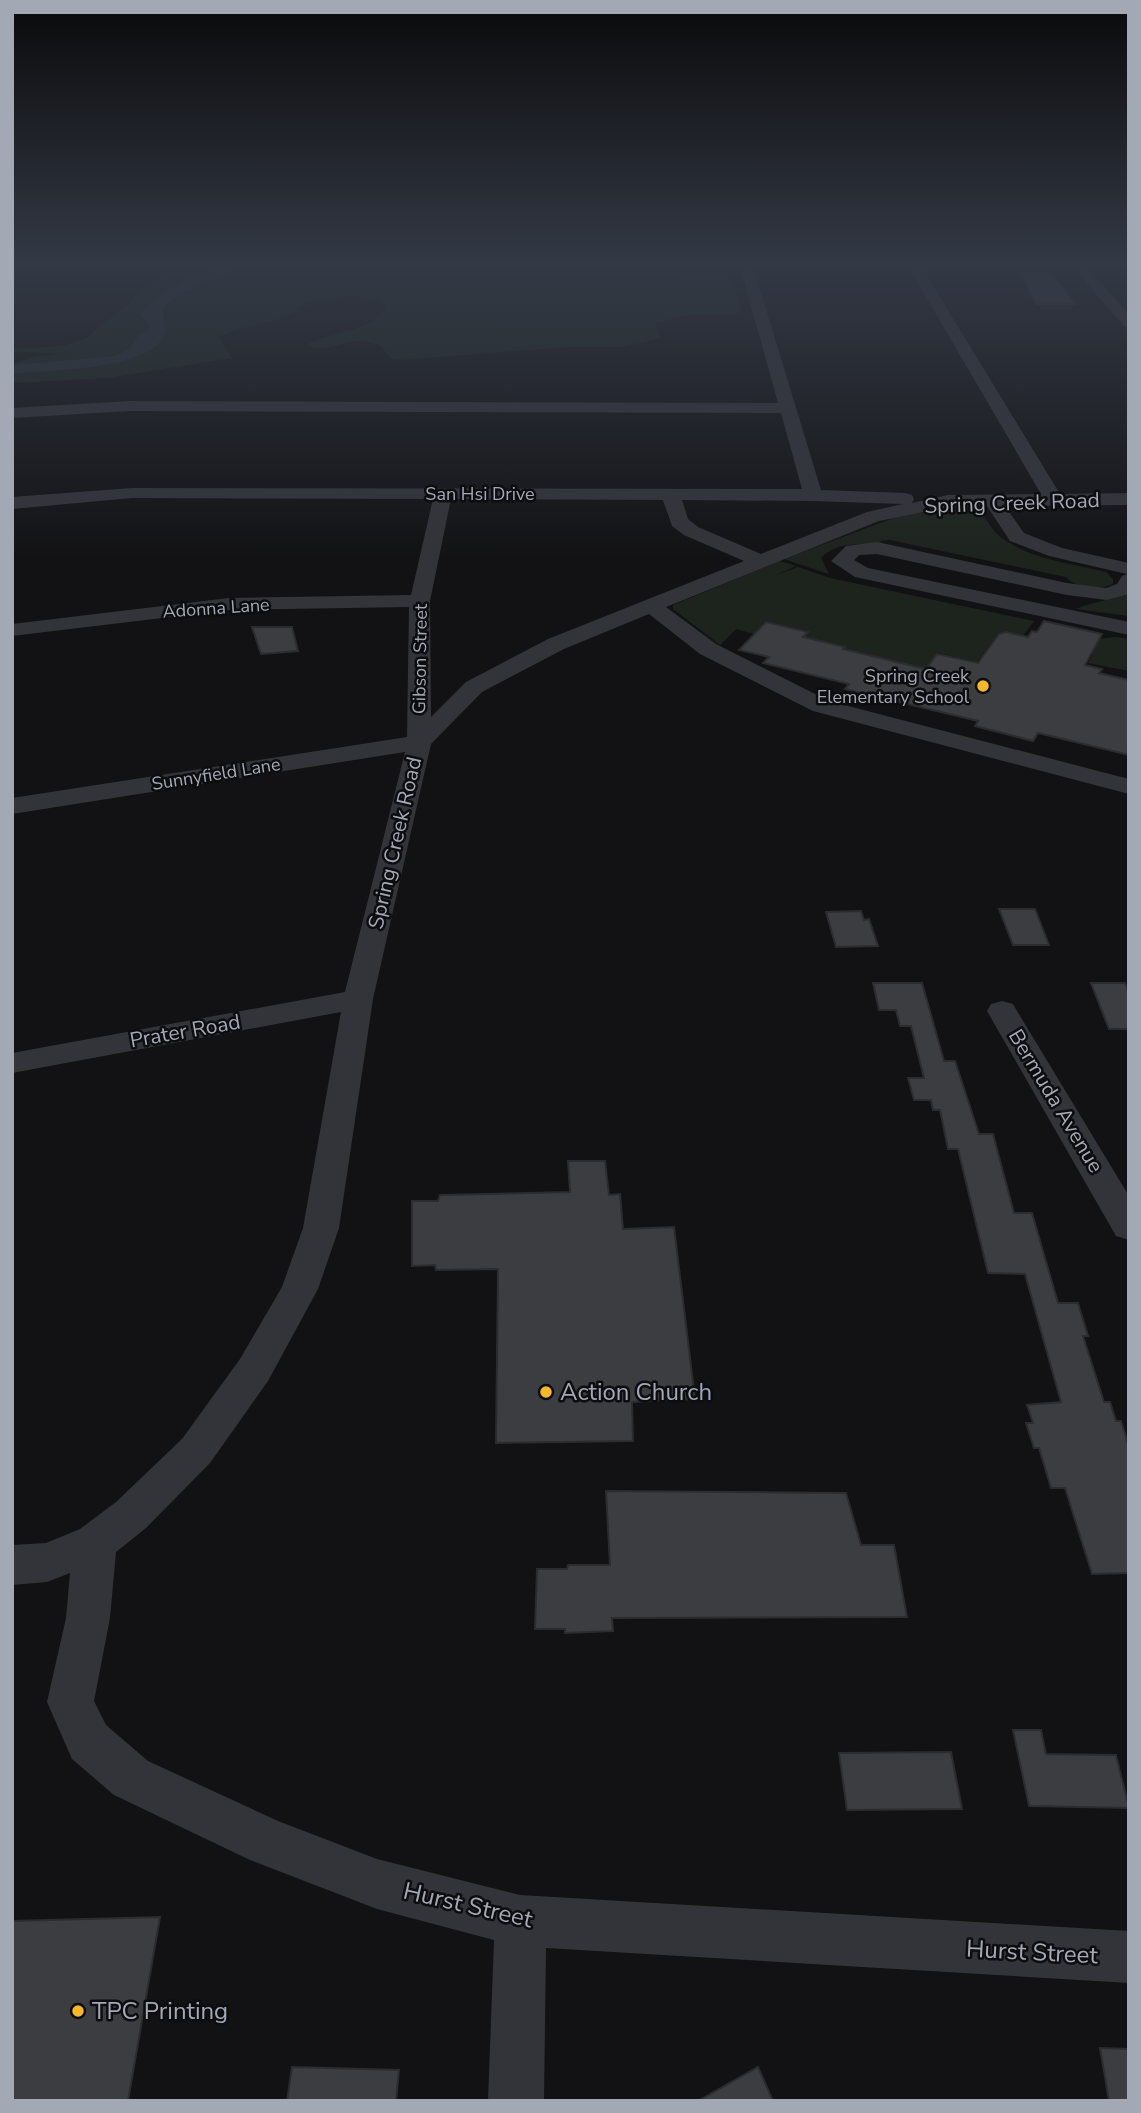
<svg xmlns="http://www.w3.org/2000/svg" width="1141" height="2113" font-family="'Nunito Sans',sans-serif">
<rect width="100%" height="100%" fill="#121214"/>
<g fill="#1d241e">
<path d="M 166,266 L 223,266 C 197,274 150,292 143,319 L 149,326 L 147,330 L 139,335 L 129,350 L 114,356 L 12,365 L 31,357 L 60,354 L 12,352 L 12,349 L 62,346 L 85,339 L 128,304 L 145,284 L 166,274 Z"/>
<path d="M 245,266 L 646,266 L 674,273 L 730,274 L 742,314 L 689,315 L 655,323 L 660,338 L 624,347 L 568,347 L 401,360 L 391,359 L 380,345 C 373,344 365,341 357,341 C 342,342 320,354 306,345 C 334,330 366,335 387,307 C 369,289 317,296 297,308 L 296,312 C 271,324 243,325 219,337 L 232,358 L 108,378 L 12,383 L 12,374 L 101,365 L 139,356 L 166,320 L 163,308 L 178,294 Z"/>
<path d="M 973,506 C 986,514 989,529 1002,538 C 1032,560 1071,563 1106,572 L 1113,579 L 1113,584 C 1100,590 1076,589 1066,577 L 890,540 L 880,541 L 883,545 C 862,544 836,541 821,558 L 829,574 L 784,559 L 902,515 Z"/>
<polygon points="780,561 796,566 774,576 798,567 830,578 1034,621 1023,636 1007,632 998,634 977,662 938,653 926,669 843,649 845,647 804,637 808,631 766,622 754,634 736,629 720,645 673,609 673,605"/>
<polygon points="1129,594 1129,616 1076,609 1083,606"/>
<polygon points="1117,637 1129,639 1129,671 1088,663 1093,654 1087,652 1097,639"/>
</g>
<path fill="#283138" d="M 223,266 L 245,266 L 178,294 L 163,308 C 163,320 169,328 162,339 C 143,370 47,370 12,374 L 12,365 L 114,356 L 128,350 L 139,335 L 147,330 L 149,326 L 141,315 C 154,292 199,273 223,266 Z"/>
<g fill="#3c3d41" stroke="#2c2c30" stroke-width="2">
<polygon points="1020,272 1051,273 1075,304 1036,304"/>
<polygon points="1044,621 1102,634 1085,665 1102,669 1099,673 1129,680 1129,755 1038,733 1033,741 975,726 978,721 845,689 849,684 763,663 769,657 739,650 766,622 808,632 803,637 845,647 843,649 926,669 937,654 978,663 999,634 1006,632 1028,637 1032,631 1037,632"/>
<polygon points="252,627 292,627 298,651 261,654"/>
<polygon points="999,909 1035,909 1049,945 1013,945"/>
<polygon points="861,911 864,920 869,919 878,946 836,947 826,912"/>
<polygon points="873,983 922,983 944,1061 955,1061 979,1134 993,1134 1014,1213 1032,1213 1058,1303 1078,1303 1088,1336 1083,1336 1104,1402 1110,1402 1116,1421 1121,1421 1129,1447 1129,1573 1092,1574 1065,1488 1051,1488 1039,1448 1034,1448 1026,1423 1033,1423 1027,1405 1061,1402 1025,1274 988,1273 958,1149 948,1149 940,1110 933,1110 931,1100 914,1100 908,1078 924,1078 911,1026 900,1026 896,1010 879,1010"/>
<polygon points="1091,983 1125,983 1129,993 1129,1029 1109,1029"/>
<polygon points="568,1161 605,1161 609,1195 620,1194 623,1229 674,1227 695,1399 632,1402 633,1441 496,1443 498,1269 436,1270 435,1265 412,1266 412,1201 438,1201 440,1195 570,1192"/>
<polygon points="606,1491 846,1493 861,1545 894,1545 907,1617 612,1618 613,1631 565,1633 565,1629 535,1629 537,1569 567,1569 568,1565 610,1565"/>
<polygon points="1013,1730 1041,1730 1046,1754 1116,1755 1129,1808 1029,1806"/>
<polygon points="951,1752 962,1809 847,1810 839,1753"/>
<polygon points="160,1917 128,2101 12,2101 12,1921"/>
<polygon points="1100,2048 1129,2049 1129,2101 1109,2101"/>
<polygon points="292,2067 399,2070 396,2101 287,2101"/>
<polygon points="758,2067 773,2101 698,2101"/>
</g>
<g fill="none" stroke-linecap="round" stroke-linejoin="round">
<g fill="#333439" fill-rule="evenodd">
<path d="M 740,266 L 753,266 L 821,490 L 905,493 L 912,495 L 914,499 L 912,503 L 948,495 L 1041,494 L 908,266 L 921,266 L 1060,494 L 1129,493 L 1129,505 L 1005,506 L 1024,533 L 1062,548 L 1129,563 L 1129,594 L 1107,600 L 1067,595 L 877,554 L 859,555 L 854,560 L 868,568 L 1129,622 L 1129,635 L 855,577 L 831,561 L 846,546 L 877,542 L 1067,583 L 1106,588 L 1117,584 L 1122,576 L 1127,574 L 1049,556 L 1010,541 L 987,506 L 948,507 L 879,521 L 666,607 L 716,644 L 829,701 L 1129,779 L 1129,794 L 813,711 L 700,654 L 649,614 L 564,649 L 482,692 L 431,744 L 373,999 L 339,1228 L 318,1289 L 268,1381 L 210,1463 L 146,1528 L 116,1552 L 110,1618 L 94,1701 L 106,1725 L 148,1761 L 278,1821 L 377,1859 L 520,1895 L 1129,1931 L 1129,1983 L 546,1948 L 544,2101 L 488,2101 L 494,1940 L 377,1909 L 250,1860 L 114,1795 L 72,1759 L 47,1702 L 66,1618 L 70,1573 L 47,1582 L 12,1585 L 12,1545 L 46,1543 L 80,1529 L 116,1502 L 182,1439 L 240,1359 L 282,1287 L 303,1228 L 341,1012 L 12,1073 L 12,1053 L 345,992 L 405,752 L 12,814 L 12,798 L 407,737 L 409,607 L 229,610 L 12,636 L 12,624 L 229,598 L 411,595 L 433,499 L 132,498 L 12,509 L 12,497 L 132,488 L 802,489 L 781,413 L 130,411 L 12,418 L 12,408 L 130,401 L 778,403 ZM 451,499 L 663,500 L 672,526 L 684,535 L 744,561 L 548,639 L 466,682 L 431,717 L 430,601 ZM 682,500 L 813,501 L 903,504 L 867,512 L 761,554 L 698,527 L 688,519 Z"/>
<polygon points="1072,266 1085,266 1129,314 1129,327 1124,326"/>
<polygon points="1116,266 1129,266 1129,271 1117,269"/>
<polygon points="1002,1001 1013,1004 1017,1011 1129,1196 1129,1240 1116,1236 987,1011 991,1004"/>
</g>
</g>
<linearGradient id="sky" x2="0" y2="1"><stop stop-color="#0a0a0b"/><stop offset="0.47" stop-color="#333945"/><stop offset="1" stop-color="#333945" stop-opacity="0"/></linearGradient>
<rect width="1141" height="562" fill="url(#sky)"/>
<g fill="#f6b728" stroke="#0d0d0f" stroke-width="2.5">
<circle cx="983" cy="686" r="7"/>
<circle cx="546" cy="1392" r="7"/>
<circle cx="78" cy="2011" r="7"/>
</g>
<g text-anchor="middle" stroke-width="5" stroke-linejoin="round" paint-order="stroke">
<g font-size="18" fill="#a3a8b5" stroke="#0d0d0f">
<text x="480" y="500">San Hsi Drive</text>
<text transform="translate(216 608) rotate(-4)" y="6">Adonna Lane</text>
<text transform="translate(420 659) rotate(-89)" y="6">Gibson Street</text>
<text transform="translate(216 774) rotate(-9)" y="6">Sunnyfield Lane</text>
</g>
<g font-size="18" fill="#a3a8b5" stroke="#0d0d0f" text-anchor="end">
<text x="969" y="682">Spring Creek<tspan x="969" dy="21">Elementary School</tspan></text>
</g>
<g font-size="21" fill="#a3a8b5" stroke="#0d0d0f">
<text transform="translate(1012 503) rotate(-2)" y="7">Spring Creek Road</text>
<text transform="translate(395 843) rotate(-77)" y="7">Spring Creek Road</text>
<text transform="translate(185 1031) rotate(-10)" y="7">Prater Road</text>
<text transform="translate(1056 1101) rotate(59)" y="7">Bermuda Avenue</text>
</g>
<g font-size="24" fill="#a3a8b5" stroke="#0d0d0f" text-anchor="start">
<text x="560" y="1400">Action Church</text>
<text x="92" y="2019">TPC Printing</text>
</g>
<g font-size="24" fill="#a3a8b5" stroke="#0d0d0f">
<text transform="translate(468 1905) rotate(13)" y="8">Hurst Street</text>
<text transform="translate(1032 1952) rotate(3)" y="8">Hurst Street</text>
</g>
</g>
<rect width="1141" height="2113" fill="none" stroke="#a3a8b5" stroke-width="28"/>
</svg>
